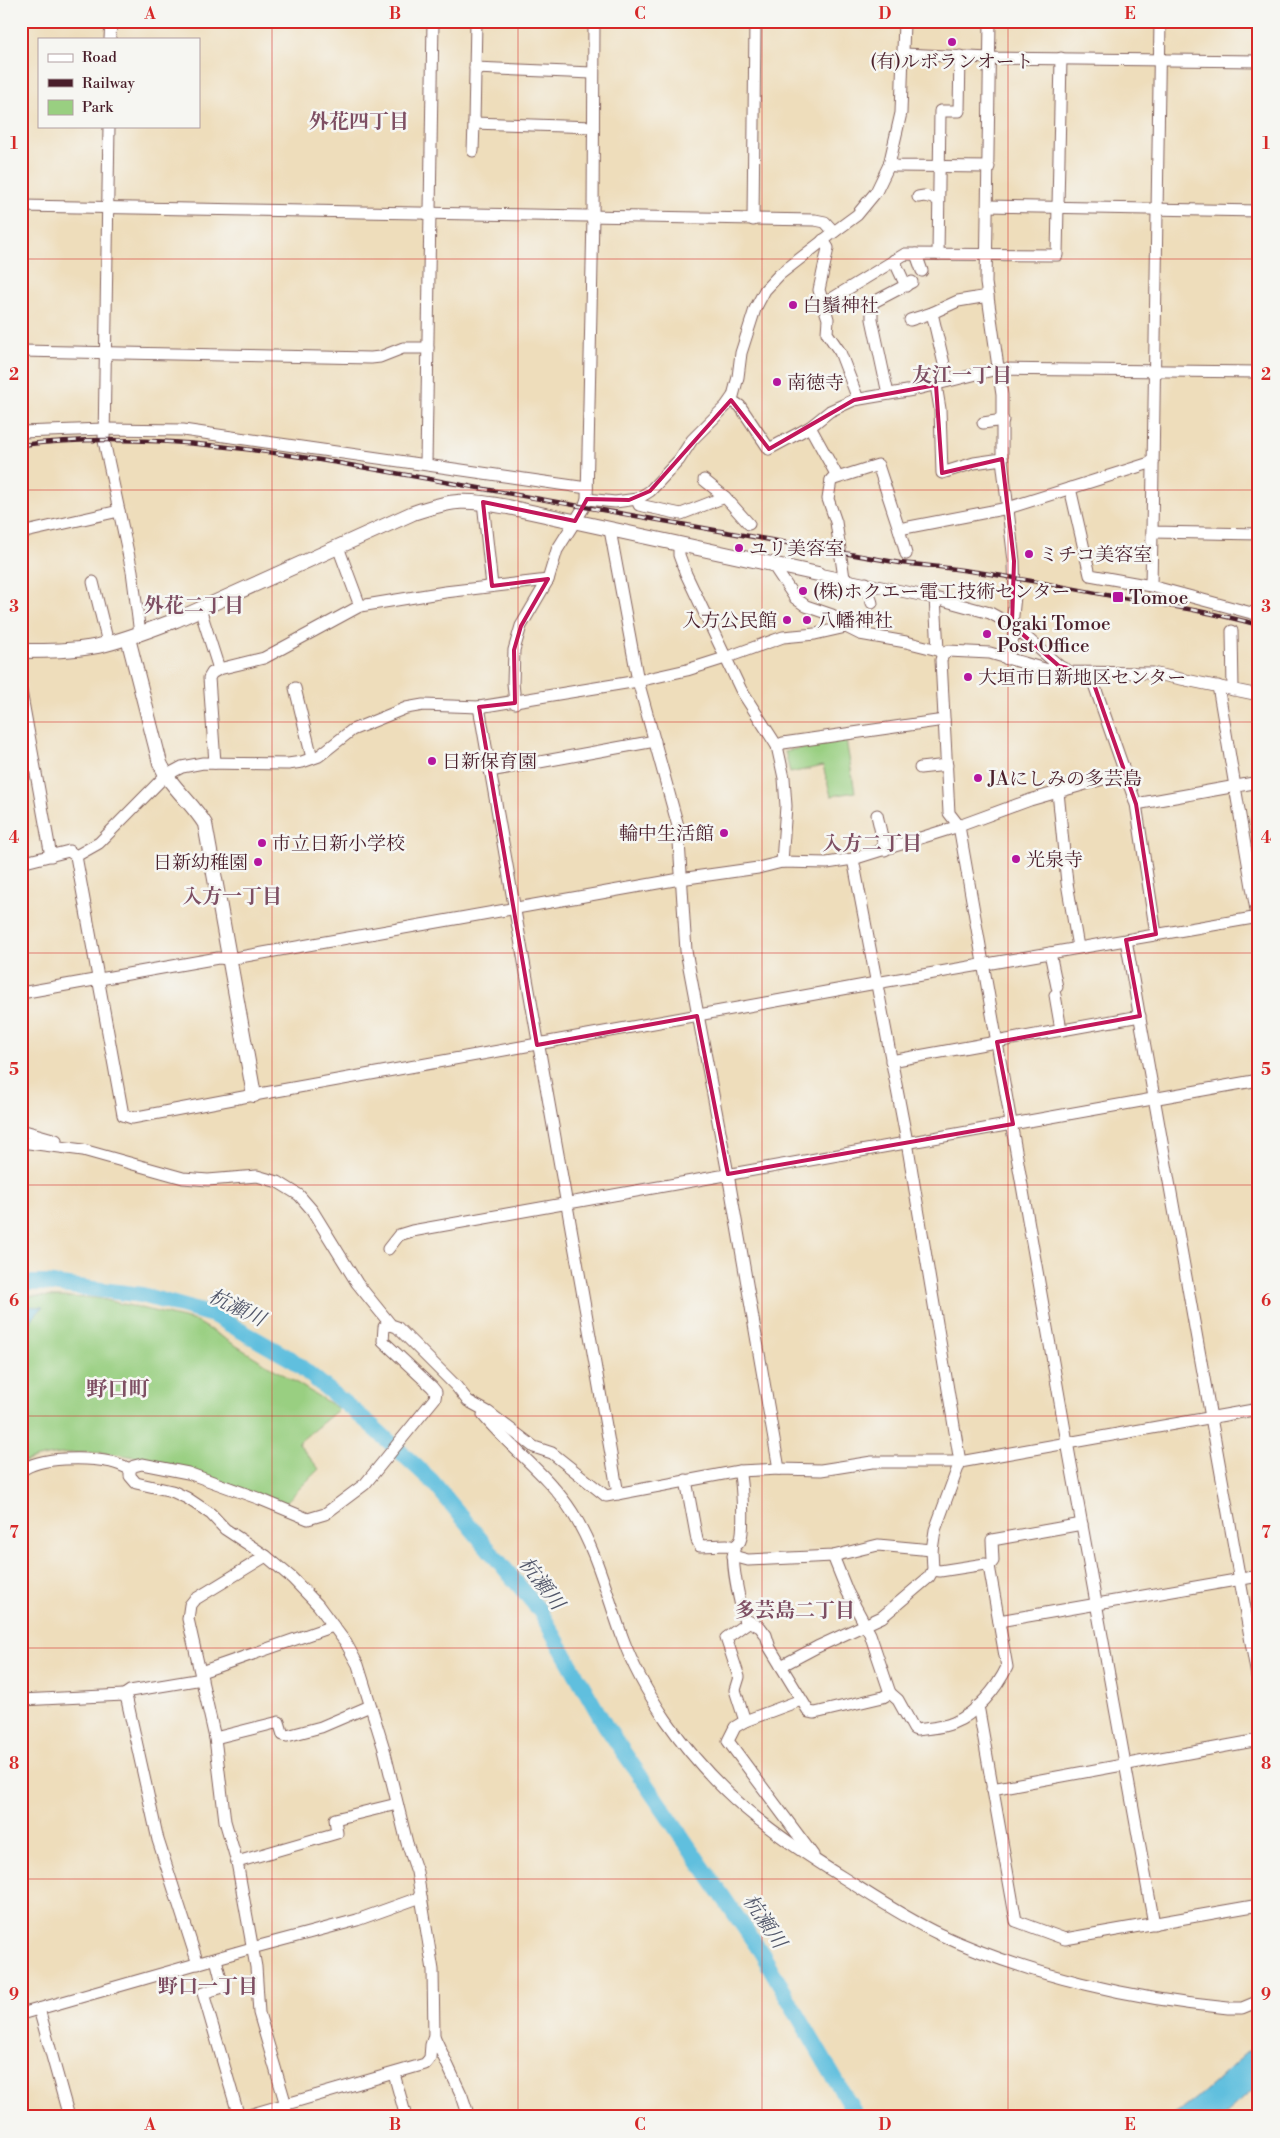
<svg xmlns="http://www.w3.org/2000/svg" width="1280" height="2138" font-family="'Libre Bodoni','Noto Serif JP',serif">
<rect width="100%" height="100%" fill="#f6f6f2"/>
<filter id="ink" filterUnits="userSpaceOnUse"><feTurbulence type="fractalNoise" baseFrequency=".02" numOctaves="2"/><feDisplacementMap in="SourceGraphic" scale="10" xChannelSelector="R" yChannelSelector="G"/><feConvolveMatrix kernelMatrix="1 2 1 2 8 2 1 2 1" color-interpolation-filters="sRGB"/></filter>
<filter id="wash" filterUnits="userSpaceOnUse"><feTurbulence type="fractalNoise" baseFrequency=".0096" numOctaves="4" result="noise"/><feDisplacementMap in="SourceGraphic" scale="20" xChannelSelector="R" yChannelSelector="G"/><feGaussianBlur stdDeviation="1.12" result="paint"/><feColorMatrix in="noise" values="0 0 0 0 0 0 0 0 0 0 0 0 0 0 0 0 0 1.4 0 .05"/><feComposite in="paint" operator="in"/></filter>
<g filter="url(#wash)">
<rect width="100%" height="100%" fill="#edb"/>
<g fill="#99cf81" stroke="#727756">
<polygon points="846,740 855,792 831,796 823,766 790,773 785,751"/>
<path d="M 21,1296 L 97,1298 L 196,1321 L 339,1409 L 298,1443 L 319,1469 L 283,1505 C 202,1474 109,1433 21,1463 Z"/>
</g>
<g fill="#60bfde" stroke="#556f84">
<polygon points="21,1306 43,1307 32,1319 21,1340"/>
<path d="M 1259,2043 L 1259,2085 L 1222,2117 L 1171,2117 C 1204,2097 1229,2066 1259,2043 Z"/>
</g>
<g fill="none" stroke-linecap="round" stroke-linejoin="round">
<polyline stroke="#60bfde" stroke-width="16" points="21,1283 45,1283 142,1295 213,1315 291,1359 370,1424 432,1481 540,1611 605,1725 761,1952 857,2117"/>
</g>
</g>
<g filter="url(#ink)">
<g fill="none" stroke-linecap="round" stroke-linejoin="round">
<defs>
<g id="minor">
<polyline points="476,21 474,123 593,127"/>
<polyline points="990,21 986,283 1002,395 1002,459 1014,561 1015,596 1012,625 1014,634 1007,659"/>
<polyline points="1160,21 1152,532 1259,534"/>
<polyline points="110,39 111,21"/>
<polyline points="904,54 990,58 1259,61"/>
<polyline points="475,68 592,73"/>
<polyline points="109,126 104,441 132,571 140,634"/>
<polyline points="473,151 474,123"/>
<polyline points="889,165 896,166 989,167"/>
<polyline points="918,197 924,196 938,199"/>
<polyline points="21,206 815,220 825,222 834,232 857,215 876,192 889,165 901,113 904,21"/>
<polyline points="988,206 1259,211"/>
<polyline points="753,220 755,21"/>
<polyline points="823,240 828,248 819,290 828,319 827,333 840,352 858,399"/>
<polyline points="916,254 922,271"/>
<polyline points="938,254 940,111 959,111 960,56"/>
<polyline points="894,260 906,286"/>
<polyline points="823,304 905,254 1057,255 1061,58"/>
<polyline points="910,320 932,313"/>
<polyline points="21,351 371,358 380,357 403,348 428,348"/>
<polyline points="948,381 932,313 958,301 988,296"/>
<polyline points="936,385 940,409 942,473 974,463 1002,459"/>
<polyline points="888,394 872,319 872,303 912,282"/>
<polyline points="731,400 740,406 769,449 810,427"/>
<polyline points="983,423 1003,420"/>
<polyline points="21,432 104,429 183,430 587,488"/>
<polyline points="426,464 433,21"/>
<polyline points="704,480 725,497"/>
<polyline points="831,480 878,465 899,529 1008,508 1153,462"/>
<polyline points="1070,488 1090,575 1151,586 1152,532"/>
<polyline points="587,499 615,502 637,499 650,491 679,460 692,440 726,406 733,396 738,377 741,353 755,309 765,290 779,275 834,232"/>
<polyline points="637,499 639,505 681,514 725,497 749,524"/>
<polyline points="483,502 492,586"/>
<polyline points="899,529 906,554"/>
<polyline points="610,530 638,681 678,826 686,951 728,1174 779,1469"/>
<polyline points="21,533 119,511"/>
<polyline points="679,545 679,555 686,574 741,690 777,746 784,778 786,806 782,862"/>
<polyline points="338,547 360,606"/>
<polyline points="773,565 795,598 806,606 832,615 846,627"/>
<polyline points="818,574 935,598 990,613 1012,625 1059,666 1071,672 1152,673 1259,695"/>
<polyline points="844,578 836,522 828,499 831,480 836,474 810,427 830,411 854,400 913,390 997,369 1259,372"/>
<polyline points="93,582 108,643"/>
<polyline points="866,583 872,603"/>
<polyline points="1151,586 1259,615"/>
<polyline points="935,598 938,650"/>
<polyline points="200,609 219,669 212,673 209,678 215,763"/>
<polyline points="1232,631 1233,690"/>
<polyline points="1059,666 1048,670 990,653 948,651 943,655 941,660 949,813 959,826 1067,1442 1154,1924"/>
<polyline points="219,669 264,658 360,606 445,592 548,580"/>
<polyline points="1090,673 1136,804 1156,934"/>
<polyline points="1218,686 1259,928"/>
<polyline points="295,688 312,758"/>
<polyline points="21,691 51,856"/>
<polyline points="515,703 513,683 514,650 521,626 548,580 557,550 584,507 587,499 593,216 594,21"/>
<polyline points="479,707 618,1494"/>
<polyline points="777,746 783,743 944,720"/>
<polyline points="920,768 947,765"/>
<polyline points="490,771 655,741"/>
<polyline points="1058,792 1067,883 1078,947"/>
<polyline points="1136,804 1259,782"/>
<polyline points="877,815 885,850"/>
<polyline points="76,856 123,1115 132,1118 254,1095 876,983 1259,917"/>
<polyline points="21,863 69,851 76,856 99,843 165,776 182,767 203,763 288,764 302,762 319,756 352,730 406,708 423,705 479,707 638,681 687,670 725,658 783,637 815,634 846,627 860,634 906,642 938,650 943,655"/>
<polyline points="1126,940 1259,1687"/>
<polyline points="1050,953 1057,987"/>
<polyline points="21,993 218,958 229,959 680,879 758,868 782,862 827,863 853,859 959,826 1030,800 1124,773"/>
<polyline points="1055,995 1061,1030"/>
<polyline points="891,1061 1140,1016"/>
<polyline points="21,1130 56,1140"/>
<polyline points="21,1142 83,1150 183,1178 208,1180 257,1176 278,1182 299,1195 312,1210 357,1283 391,1325 397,1327 456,1386 468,1401 488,1412 534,1447 552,1453 606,1496 739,1471 779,1469 821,1470 872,1462 960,1462 1259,1409"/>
<polyline points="388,1249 399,1235 412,1231 1259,1080"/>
<polyline points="391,1325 384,1327 383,1341 432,1387 436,1392 435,1398 365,1484 325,1514 308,1519 260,1499 188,1473 142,1464 134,1466 130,1469 130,1476 136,1483 172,1491 187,1498 211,1514 225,1529 266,1556 292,1578 318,1605 346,1643 358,1665 384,1749 407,1843 417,1872 433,1970 434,2036 462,2096 469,2117"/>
<path d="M 483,1415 C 511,1449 548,1474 572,1512 C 597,1551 607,1596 623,1639 C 633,1667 649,1695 666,1720 C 716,1792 769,1832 842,1877 C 874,1897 905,1918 939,1934 C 1027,1975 1132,1999 1228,2008 L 1242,2008 L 1259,2001"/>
<path d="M 21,1471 C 40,1456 88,1457 111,1462 C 118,1463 124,1467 130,1469"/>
<path d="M 739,1471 C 742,1482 745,1531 740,1541 C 738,1545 734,1545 734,1550 C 731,1566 740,1602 744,1619 L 760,1627 L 766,1635 L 770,1648 L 809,1712 L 815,1713 L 883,1697 L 890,1693 L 870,1634 L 847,1591 L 833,1556"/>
<polyline points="686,1480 697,1540 700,1546 727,1545 734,1547"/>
<polyline points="266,1556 194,1600 190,1605 188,1619 215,1738 225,1821 237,1862 256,1967 259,2013 286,2105"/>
<polyline points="733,1556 748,1560 833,1556 878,1545 932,1550"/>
<polyline points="933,1570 940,1571 985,1564 989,1566"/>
<polyline points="999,1621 1259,1576"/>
<polyline points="747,1623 726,1638 739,1677 735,1690 745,1721 801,1700"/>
<polyline points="781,1666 817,1647 882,1617 929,1577 933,1570 932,1550 935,1530 960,1462 907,1142 853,859"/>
<polyline points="201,1672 333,1626"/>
<path d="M 890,1693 L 898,1700 L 914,1729 L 917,1730 C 928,1728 942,1728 953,1723 C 976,1714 997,1688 1007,1667 L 989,1566 L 993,1561 L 992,1540 L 1082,1524"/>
<polyline points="124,1695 130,1691 202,1679"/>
<polyline points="21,1700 124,1695 127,1700 158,1840 198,1964"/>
<polyline points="976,1707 979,1711 1016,1921 1065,1939 1259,1905"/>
<polyline points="745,1721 735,1727 728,1741 813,1855"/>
<polyline points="215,1738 279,1722 283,1735 287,1736 321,1727 370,1706"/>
<polyline points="992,1789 1259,1740"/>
<polyline points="237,1862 337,1833 335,1819 397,1804"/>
<polyline points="216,1959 223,1987 203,1993 239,2117"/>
<polyline points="39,2009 69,2117"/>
<polyline points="21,2014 252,1948 357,1920 421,1897"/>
<polyline points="394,2074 406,2117"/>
<polyline points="242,2117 425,2064 430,2058 431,2045 434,2036"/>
</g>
<g id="tertiary">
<path d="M 128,638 L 160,763 C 170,787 192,802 205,824 L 254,1095"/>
<path d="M 21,651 C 47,651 73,651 98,646 C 125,640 150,630 176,620 L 413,513 C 454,499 466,499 508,507 L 818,574"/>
</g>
</defs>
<use href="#minor" stroke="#83625d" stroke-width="13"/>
<use href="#tertiary" stroke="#83625d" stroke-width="16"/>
<use href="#minor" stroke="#fff" stroke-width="11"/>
<use href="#tertiary" stroke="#fff" stroke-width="14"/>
<defs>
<path id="rail" d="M 21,445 C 172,427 325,461 473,487 C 615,513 758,537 900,563 C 973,569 1045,583 1117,597 C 1165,605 1212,612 1259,625"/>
</defs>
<use href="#rail" stroke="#4a1f2b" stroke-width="4.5"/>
<use href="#rail" stroke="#f6f6f2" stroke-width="2.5" stroke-dasharray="8" stroke-linecap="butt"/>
</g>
</g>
<path fill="none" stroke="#c2185b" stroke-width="4" stroke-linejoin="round" d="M 936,385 L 942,473 L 1002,459 L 1014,561 L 1012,625 L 1059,666 L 1090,673 L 1136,804 L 1156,934 L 1126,940 L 1140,1016 L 997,1042 L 1013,1124 L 728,1174 L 697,1016 L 537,1045 L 479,707 L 515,703 L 514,650 L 521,626 L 548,579 L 492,586 L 483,502 L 575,521 L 587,499 L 629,500 L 650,491 L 731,400 L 769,449 L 854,400 Z"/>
<path fill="none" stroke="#d62828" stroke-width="1" stroke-opacity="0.55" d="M 272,21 L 272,2117M 518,21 L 518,2117M 762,21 L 762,2117M 1008,21 L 1008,2117M 21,259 L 1259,259M 21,490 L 1259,490M 21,722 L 1259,722M 21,953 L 1259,953M 21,1185 L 1259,1185M 21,1416 L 1259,1416M 21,1648 L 1259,1648M 21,1879 L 1259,1879"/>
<g fill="#b5179e" stroke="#f6f6f2" stroke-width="2">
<circle cx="952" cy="42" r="5"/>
<circle cx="793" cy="305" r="5"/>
<circle cx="777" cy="382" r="5"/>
<circle cx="739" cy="548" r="5"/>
<circle cx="1029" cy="554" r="5"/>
<circle cx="803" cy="591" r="5"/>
<rect x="1112" y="591" width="12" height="12" rx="2.5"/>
<circle cx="787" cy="620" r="5"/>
<circle cx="807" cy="620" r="5"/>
<circle cx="987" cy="634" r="5"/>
<circle cx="968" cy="677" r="5"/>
<circle cx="432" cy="761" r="5"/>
<circle cx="978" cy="778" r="5"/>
<circle cx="724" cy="833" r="5"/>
<circle cx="262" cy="843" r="5"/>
<circle cx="1016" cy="859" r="5"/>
<circle cx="258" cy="862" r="5"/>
</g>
<g text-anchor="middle" stroke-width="5" stroke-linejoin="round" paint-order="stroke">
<g font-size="19" fill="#4a1f2b" stroke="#f6f6f2" text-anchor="start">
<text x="952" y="68" text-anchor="middle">(有)ルボランオート</text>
<text x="803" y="312">白鬚神社</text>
<text x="787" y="389">南徳寺</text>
<text x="749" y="555">ユリ美容室</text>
<text x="1039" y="561">ミチコ美容室</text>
<text x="813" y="598">(株)ホクエー電工技術センター</text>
<text x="1129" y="604">Tomoe</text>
<text x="777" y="627" text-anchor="end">入方公民館</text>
<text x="817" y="627">八幡神社</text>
<text x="997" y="630">Ogaki Tomoe<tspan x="997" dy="22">Post Office</tspan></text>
<text x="978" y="684">大垣市日新地区センター</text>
<text x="442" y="768">日新保育園</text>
<text x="988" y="785">JAにしみの多芸島</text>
<text x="714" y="840" text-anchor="end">輪中生活館</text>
<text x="272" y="850">市立日新小学校</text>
<text x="1026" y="866">光泉寺</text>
<text x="248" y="869" text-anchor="end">日新幼稚園</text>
</g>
<g font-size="20" font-weight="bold" fill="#7e4f63" stroke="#f6f6f2">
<text x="359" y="128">外花四丁目</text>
<text x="962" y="382">友江一丁目</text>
<text x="194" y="612">外花二丁目</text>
<text x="872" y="850">入方二丁目</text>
<text x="232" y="903">入方一丁目</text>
<text x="795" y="1617">多芸島二丁目</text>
<text x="208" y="1993">野口一丁目</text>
</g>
<g font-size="20" font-style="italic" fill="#52576a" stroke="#f6f6f2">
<text transform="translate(237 1307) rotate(26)" y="7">杭瀬川</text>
<text transform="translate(542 1583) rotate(53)" y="7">杭瀬川</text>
<text transform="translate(765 1921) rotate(56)" y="7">杭瀬川</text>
</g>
<g font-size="21" font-weight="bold" fill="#7e4f63" stroke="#f6f6f2">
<text x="118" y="1396">野口町</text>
</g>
</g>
<rect width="1280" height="2138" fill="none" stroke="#f6f6f2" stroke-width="55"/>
<rect x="38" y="38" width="162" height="90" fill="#f6f6f2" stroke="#b1a0a2"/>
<rect x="48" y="54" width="25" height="8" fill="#ffffff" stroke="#b1a0a2"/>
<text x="82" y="62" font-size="15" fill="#4a1f2b">Road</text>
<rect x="48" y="79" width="25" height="8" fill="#4a1f2b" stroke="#b1a0a2"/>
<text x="82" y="88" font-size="15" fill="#4a1f2b">Railway</text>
<rect x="48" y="100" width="25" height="15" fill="#99cf81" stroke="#b1a0a2"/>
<text x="82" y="112" font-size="15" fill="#4a1f2b">Park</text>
<rect x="28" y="28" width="1224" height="2082" fill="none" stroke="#d62828" stroke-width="2"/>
<g font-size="16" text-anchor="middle" font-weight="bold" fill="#d62828">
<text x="150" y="19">A</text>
<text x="395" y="19">B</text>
<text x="640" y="19">C</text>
<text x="885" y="19">D</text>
<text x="1130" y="19">E</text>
<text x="14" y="149">1</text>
<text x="1266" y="149">1</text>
<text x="14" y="380">2</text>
<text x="1266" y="380">2</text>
<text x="14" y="612">3</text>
<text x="1266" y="612">3</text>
<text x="14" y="843">4</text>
<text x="1266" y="843">4</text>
<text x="14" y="1075">5</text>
<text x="1266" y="1075">5</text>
<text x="14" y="1306">6</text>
<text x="1266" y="1306">6</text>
<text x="14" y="1538">7</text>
<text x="1266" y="1538">7</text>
<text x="14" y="1769">8</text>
<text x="1266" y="1769">8</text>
<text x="14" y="2000">9</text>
<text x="1266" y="2000">9</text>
<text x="150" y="2130">A</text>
<text x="395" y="2130">B</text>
<text x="640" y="2130">C</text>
<text x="885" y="2130">D</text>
<text x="1130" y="2130">E</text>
</g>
</svg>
